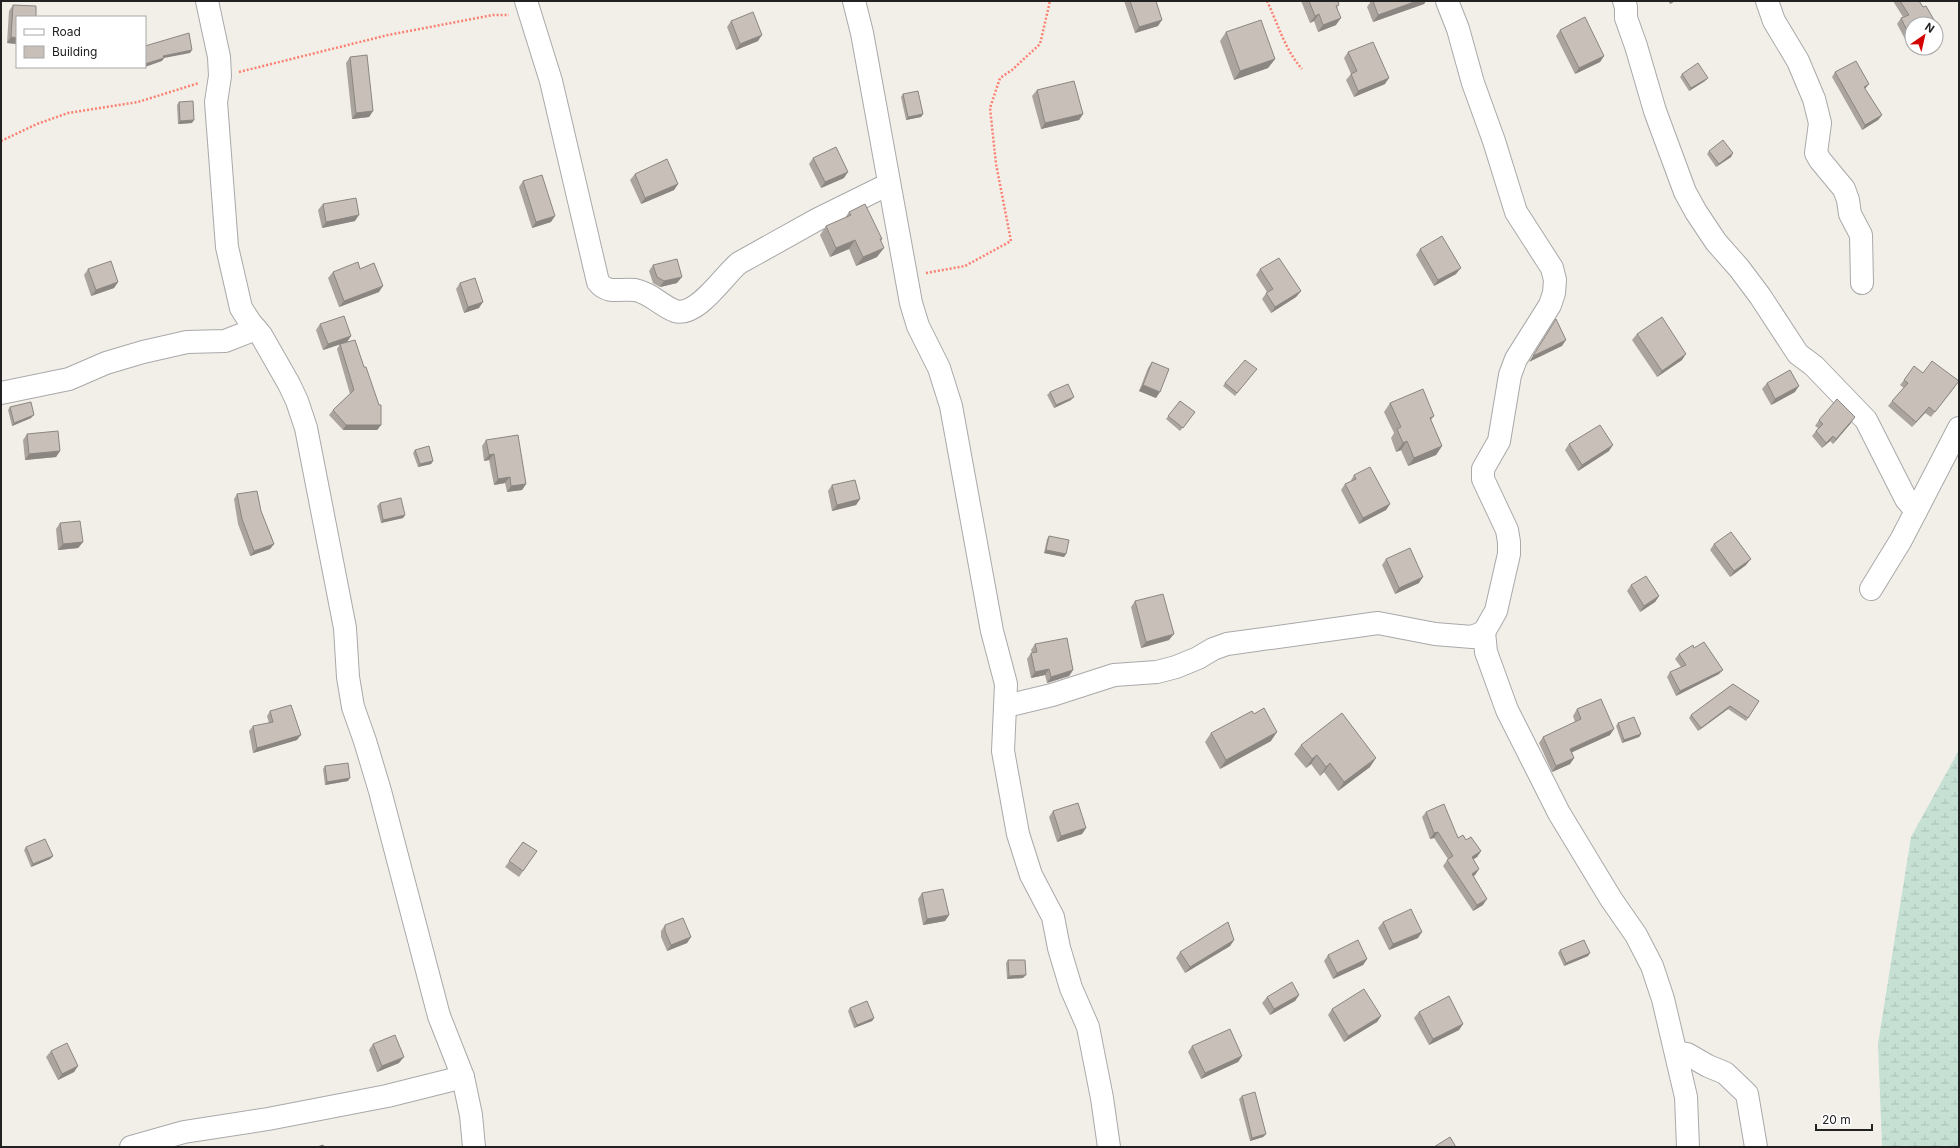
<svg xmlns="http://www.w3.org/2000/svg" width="1960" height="1148" font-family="Inter,sans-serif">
<defs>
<pattern id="wetland-marsh" width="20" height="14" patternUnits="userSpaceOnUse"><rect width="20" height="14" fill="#c6e0d4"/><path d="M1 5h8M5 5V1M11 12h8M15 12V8" fill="none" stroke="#aac0b6"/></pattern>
</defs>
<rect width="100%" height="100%" fill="#f2efe9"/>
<polygon fill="url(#wetland-marsh)" points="1959,750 1959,1147 1882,1147 1878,1044 1911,837"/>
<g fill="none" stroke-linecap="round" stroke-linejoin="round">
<defs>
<g id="minor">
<polyline points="207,1 219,57 220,76 216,102 227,247 241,308 250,322 261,335 289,384 297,401 306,428 345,628 348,677 353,707 365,741 380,791 439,1016 463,1077 471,1115 474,1147"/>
<path d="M 526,1 L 551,81 L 598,282 C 608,295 621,288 635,290 C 651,293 661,306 675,311 C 697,318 724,275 739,263 L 818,219 L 889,184"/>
<polyline points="854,1 862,33 911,303 918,326 939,368 951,406 992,631 1006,684 1003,751 1018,834 1031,875 1053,917 1059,948 1071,988 1088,1027 1102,1098 1109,1147"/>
<polyline points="1624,1 1626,7 1626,18 1636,46 1655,111 1685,192 1696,212 1716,242 1739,268 1760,296 1798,354 1814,366 1866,420 1906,499 1916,511"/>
<polyline points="1767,1 1774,21 1798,61 1814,99 1820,123 1816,153 1820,160 1844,189 1848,200 1850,214 1861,235 1862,283"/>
<polyline points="1,393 69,379 106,363 143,352 187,342 225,341 256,329"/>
<polyline points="1871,589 1901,540 1959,428"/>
<polyline points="1484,632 1486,652 1507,710 1559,813 1611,899 1636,935 1652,966 1663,999 1686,1097 1688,1147"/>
<polyline points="1006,706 1052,695 1114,675 1157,672 1176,667 1198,658 1213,649 1227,644 1378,623 1435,634 1472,637 1484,632 1496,611 1509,554 1509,542 1507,530 1483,479 1483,469 1499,441 1510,375 1516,359 1550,305 1554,293 1555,280 1552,268 1516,212 1494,141 1473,83 1458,29 1447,1"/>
<polyline points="1676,1052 1687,1054 1708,1066 1725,1073 1747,1094 1756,1147"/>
<polyline points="131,1147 184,1132 268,1119 387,1096 463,1077"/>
</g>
</defs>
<use href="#minor" stroke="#a9a9a9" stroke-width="24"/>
<g stroke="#fa8072" stroke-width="2.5" stroke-dasharray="2 2" stroke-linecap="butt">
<path d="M 1267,1 C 1278,24 1285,50 1302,69"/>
<polyline points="239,72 388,35 493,15 509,15"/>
<polyline points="1,141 37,124 68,113 138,102 199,83"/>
<polyline points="926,273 965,266 1011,241 996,164 990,108 1000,78 1012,70 1040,44 1050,1"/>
</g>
<use href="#minor" stroke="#fff" stroke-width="22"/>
</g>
<g fill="#aba49e">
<polygon points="1124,1 1156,1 1158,26 1135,33"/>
<polygon points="1301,1 1338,1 1336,25 1318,32 1314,21 1310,23"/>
<polygon points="1371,1 1426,1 1424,4 1373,22 1367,7"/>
<polygon points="1668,1 1675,1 1670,4"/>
<polygon points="1893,1 1919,1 1923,7 1934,20 1931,24 1912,24 1912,35 1905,39 1897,24 1901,18 1903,17"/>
<polygon points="13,5 17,17 17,44 7,43 9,11"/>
<polygon points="731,21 758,41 736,50 727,27"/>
<polygon points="1560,30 1604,56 1600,62 1575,74 1556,36"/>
<polygon points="1226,32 1275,59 1268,68 1234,80 1220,41"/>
<polygon points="1348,52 1385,84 1354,97 1346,80 1351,74 1344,58"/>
<polygon points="350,57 373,111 369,117 352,119 346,63"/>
<polygon points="1835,72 1865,89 1882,115 1878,120 1862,130 1832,77"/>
<polygon points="1682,74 1705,81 1689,91 1680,77"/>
<polygon points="1037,90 1083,114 1079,120 1041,129 1032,96"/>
<polygon points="903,94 923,114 921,117 906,120 901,97"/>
<polygon points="179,102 192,123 178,124 177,105"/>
<polygon points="1709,151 1733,153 1731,157 1716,167 1707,154"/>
<polygon points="813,158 844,178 821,188 809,164"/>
<polygon points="635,174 678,184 674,190 641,204 630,180"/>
<polygon points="523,181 551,222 532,228 519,187"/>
<polygon points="323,204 355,221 322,228 318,210"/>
<polygon points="849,212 882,239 881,241 877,257 856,266 849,249 830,257 820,235 826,226 845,218"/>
<polygon points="1420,249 1456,274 1434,286 1416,255"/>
<polygon points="653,265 677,283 660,287 653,283 649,271"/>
<polygon points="88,269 118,282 114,288 91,296 84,275"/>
<polygon points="1260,269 1301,291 1296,297 1271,313 1262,299 1267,292 1256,275"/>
<polygon points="333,272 379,292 339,307 328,278"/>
<polygon points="460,283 479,308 464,313 456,289"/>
<polygon points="320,324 351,336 347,342 323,350 316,330"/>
<polygon points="1637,334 1682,360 1657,377 1632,340"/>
<polygon points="340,344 364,367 379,405 381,425 377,430 343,430 329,415 333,410 350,394 337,349"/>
<polygon points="1152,362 1156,398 1139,391 1148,368"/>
<polygon points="1254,372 1235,396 1223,386 1225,383"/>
<polygon points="1923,373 1955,387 1931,417 1925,413 1912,427 1888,406 1892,401 1904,388 1900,385 1904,380"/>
<polygon points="1767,383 1795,392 1771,405 1762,389"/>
<polygon points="1050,392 1071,400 1054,408 1047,395"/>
<polygon points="1180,401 1195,412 1180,431 1166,419"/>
<polygon points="1390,403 1434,416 1431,420 1442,446 1436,455 1408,466 1401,450 1396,452 1391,438 1394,433 1384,412"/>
<polygon points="10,407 31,418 12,426 8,410"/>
<polygon points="1819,420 1851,423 1833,444 1830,441 1822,448 1812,436 1818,428 1815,426"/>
<polygon points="27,434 60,451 56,457 25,460 23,440"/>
<polygon points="486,440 526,484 522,490 507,492 505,483 494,485 489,460 484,461 482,446"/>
<polygon points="1569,444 1609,451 1578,471 1565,450"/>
<polygon points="415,450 433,461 431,464 418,467 413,453"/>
<polygon points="1354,475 1390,504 1386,510 1359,524 1341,490 1345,484 1350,482"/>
<polygon points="832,485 860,499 856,505 832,511 828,491"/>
<polygon points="237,494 261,511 274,544 270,549 250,556 238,524 234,499"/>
<polygon points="380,503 405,515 403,518 381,523 377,506"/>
<polygon points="60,523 83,542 78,548 58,550 56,529"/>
<polygon points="1049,536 1066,554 1064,557 1044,553 1047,539"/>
<polygon points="1714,544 1746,565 1730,577 1710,550"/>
<polygon points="1386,559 1419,583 1395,594 1382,565"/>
<polygon points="1631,585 1659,596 1655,602 1640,612 1627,591"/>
<polygon points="1135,601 1169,640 1141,648 1131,607"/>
<polygon points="1035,644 1073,670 1069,676 1047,683 1045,675 1031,678 1027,659 1031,653 1032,653 1031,650"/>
<polygon points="1679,654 1719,674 1676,696 1667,677 1670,672 1681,667 1675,659"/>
<polygon points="1733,684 1759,701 1746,721 1728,709 1698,731 1689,718 1691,715"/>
<polygon points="1577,709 1610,735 1572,752 1574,758 1570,764 1552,772 1539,743 1543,737 1575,722 1573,716"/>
<polygon points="270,711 297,740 253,753 249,731 253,726 269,723 267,716"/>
<polygon points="1254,714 1271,741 1220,769 1205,742 1211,733"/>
<polygon points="1618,723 1641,734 1639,737 1622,743 1616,726"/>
<polygon points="1301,745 1370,767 1338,791 1324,772 1320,776 1311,764 1306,768 1294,754"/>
<polygon points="325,766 348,781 325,785 323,769"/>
<polygon points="1053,811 1086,828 1082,834 1057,842 1049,817"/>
<polygon points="1426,812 1458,838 1466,840 1481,851 1477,857 1473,859 1479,869 1475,875 1474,876 1483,905 1473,911 1443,866 1448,859 1434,838 1430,839 1422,817"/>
<polygon points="523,842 537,851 519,877 505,867"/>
<polygon points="26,847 53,856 50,859 31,867 24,850"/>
<polygon points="922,893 949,915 945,921 923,925 918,899"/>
<polygon points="1383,922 1418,938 1389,950 1378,928"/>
<polygon points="665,925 691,937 687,943 667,951 661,937 661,931"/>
<polygon points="1234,940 1230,946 1185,973 1176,958 1180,952"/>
<polygon points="1560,950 1588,956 1564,966 1558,953"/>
<polygon points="1328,955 1367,959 1363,965 1333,979 1324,961"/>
<polygon points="1008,960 1023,978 1007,979 1006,963"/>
<polygon points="1299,995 1295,1001 1270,1015 1262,1003 1267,997"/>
<polygon points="850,1008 874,1018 872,1021 854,1028 848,1011"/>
<polygon points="1332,1009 1381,1016 1377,1022 1344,1042 1328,1015"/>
<polygon points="1419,1012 1463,1024 1459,1030 1429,1045 1414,1018"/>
<polygon points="373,1044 399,1063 377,1072 369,1050"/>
<polygon points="1192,1046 1242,1056 1238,1062 1201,1079 1188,1052"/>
<polygon points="51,1051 78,1066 74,1072 58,1080 46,1057"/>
<polygon points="1242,1096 1266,1134 1263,1137 1250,1141 1239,1099"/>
</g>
<g fill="#8b8681">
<polygon points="1417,1 1426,1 1424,4 1373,22 1378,15"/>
<polygon points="1672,1 1675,1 1670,4"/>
<polygon points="1319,14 1314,21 1310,23 1315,16"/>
<polygon points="1341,18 1336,25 1318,32 1323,25"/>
<polygon points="1162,20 1158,26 1135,33 1139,27"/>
<polygon points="1934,20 1931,24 1927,24"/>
<polygon points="1912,31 1912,35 1905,39 1908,33"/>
<polygon points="762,35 758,41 736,50 740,44"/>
<polygon points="11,37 17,38 17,44 7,43"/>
<polygon points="192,50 190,53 164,58 162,61 145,67 145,64 163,56"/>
<polygon points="1604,56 1600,62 1575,74 1579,68"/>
<polygon points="1275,59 1268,68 1234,80 1240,71"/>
<polygon points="1389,78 1385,84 1354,97 1358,91"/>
<polygon points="1708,78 1705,81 1689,91 1691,88"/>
<polygon points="1869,84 1865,89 1864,87"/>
<polygon points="373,111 369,117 352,119 356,113"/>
<polygon points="923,114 921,117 906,120 908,117"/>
<polygon points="1083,114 1079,120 1041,129 1045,123"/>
<polygon points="1882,115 1878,120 1862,130 1865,125"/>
<polygon points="194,120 192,123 178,124 180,121"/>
<polygon points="1733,153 1731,157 1716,167 1719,164"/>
<polygon points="848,172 844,178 821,188 825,182"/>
<polygon points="678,184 674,190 641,204 645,198"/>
<polygon points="359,215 355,221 322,228 326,222"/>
<polygon points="555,216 551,222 532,228 536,222"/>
<polygon points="855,240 849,249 830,257 836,248"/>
<polygon points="884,248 877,257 856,266 863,257"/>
<polygon points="1461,268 1456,274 1434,286 1438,280"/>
<polygon points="682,277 677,283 660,287 664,281"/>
<polygon points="118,282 114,288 91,296 96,290"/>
<polygon points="383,286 379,292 339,307 344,301"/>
<polygon points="1301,291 1296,297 1271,313 1275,307"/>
<polygon points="483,302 479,308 464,313 468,307"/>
<polygon points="351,336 347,342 323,350 328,344"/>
<polygon points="1566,340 1562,346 1529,362 1533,356"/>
<polygon points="1686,354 1682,360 1657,377 1662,371"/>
<polygon points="1143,385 1160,392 1156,398 1139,391"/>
<polygon points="1799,386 1795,392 1771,405 1775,399"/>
<polygon points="1074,397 1071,400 1054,408 1056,405"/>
<polygon points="1929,407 1925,413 1912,427 1916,422"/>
<polygon points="34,415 31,418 12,426 14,423"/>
<polygon points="1855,417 1851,423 1833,444 1836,439"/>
<polygon points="346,425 381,425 377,430 343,430"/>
<polygon points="1833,436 1830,441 1822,448 1826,443"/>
<polygon points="1407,441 1401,450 1396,452 1403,443"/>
<polygon points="1613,445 1609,451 1578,471 1582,465"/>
<polygon points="1442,446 1436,455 1408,466 1414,458"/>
<polygon points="60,451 56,457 25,460 29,454"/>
<polygon points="494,454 489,460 484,461 489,455"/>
<polygon points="433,461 431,464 418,467 420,464"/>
<polygon points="510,477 505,483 494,485 498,479"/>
<polygon points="526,484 522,490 507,492 511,486"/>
<polygon points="860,499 856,505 832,511 837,505"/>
<polygon points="1390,504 1386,510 1359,524 1363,518"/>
<polygon points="405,515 403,518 381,523 383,520"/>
<polygon points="83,542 78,548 58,550 63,544"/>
<polygon points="274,544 270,549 250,556 254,551"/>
<polygon points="1046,550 1066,554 1064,557 1044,553"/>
<polygon points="1751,559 1746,565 1730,577 1734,571"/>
<polygon points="1423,577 1419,583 1395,594 1399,588"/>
<polygon points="1659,596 1655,602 1640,612 1644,606"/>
<polygon points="1174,634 1169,640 1141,648 1146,642"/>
<polygon points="1049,669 1045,675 1031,678 1035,672"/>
<polygon points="1073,670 1069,676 1047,683 1051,677"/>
<polygon points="1723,670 1719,674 1676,696 1680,691"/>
<polygon points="1730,706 1728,709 1698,731 1701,728"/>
<polygon points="1614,729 1610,735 1566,755 1570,749"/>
<polygon points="1277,732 1271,741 1220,769 1226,760"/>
<polygon points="1641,734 1639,737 1622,743 1624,740"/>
<polygon points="301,735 297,740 253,753 257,748"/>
<polygon points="1317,755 1311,764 1306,768 1312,759"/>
<polygon points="1376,758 1370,767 1338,791 1344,782"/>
<polygon points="1574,758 1570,764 1552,772 1556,766"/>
<polygon points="1330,763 1324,772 1320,776 1326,767"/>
<polygon points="350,778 348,781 325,785 327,782"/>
<polygon points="1086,828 1082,834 1057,842 1061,836"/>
<polygon points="1438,832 1434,838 1430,839 1434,833"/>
<polygon points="1481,851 1477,857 1468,863 1472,857"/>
<polygon points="53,856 50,859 31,867 33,864"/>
<polygon points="1479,869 1475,875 1468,879 1472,874"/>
<polygon points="1487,899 1483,905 1473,911 1477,905"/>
<polygon points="949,915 945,921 923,925 927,919"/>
<polygon points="1422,932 1418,938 1389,950 1393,944"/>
<polygon points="691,937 687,943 667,951 671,945"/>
<polygon points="1234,940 1230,946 1185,973 1190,967"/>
<polygon points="1590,953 1588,956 1564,966 1566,963"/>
<polygon points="1367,959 1363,965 1333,979 1337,973"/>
<polygon points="1026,975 1023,978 1007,979 1009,976"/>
<polygon points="1299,995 1295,1001 1270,1015 1274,1009"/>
<polygon points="1381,1016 1377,1022 1344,1042 1348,1036"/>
<polygon points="874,1018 872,1021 854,1028 857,1025"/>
<polygon points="1463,1024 1459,1030 1429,1045 1433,1039"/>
<polygon points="1242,1056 1238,1062 1201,1079 1205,1073"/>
<polygon points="404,1057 399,1063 377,1072 382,1066"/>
<polygon points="78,1066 74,1072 58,1080 62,1074"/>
<polygon points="1266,1134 1263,1137 1250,1141 1252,1138"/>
</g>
<g fill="#c7bfb8" stroke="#8b8681">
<polygon points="1130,1 1156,1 1162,20 1139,27"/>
<polygon points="1309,1 1338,1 1339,5 1336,6 1341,18 1323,25 1319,14 1315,16"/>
<polygon points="1373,1 1417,1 1378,15"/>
<polygon points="1900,1 1919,1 1923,7 1926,6 1934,20 1927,24 1912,24 1912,31 1908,33 1901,18 1909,15"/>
<polygon points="13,5 36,6 36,17 17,17 17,38 11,37"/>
<polygon points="753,12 762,35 740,44 731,21"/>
<polygon points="1585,17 1604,56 1579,68 1560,30"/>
<polygon points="1261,20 1275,59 1240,71 1226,32"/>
<polygon points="189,33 192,50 163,56 164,58 145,64 145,46"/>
<polygon points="1373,42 1389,78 1358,91 1351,74 1357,71 1348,52"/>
<polygon points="367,55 373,111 356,113 350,57"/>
<polygon points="1856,61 1869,84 1864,87 1882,115 1865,125 1835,72"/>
<polygon points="1698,63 1708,78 1691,88 1682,74"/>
<polygon points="1074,81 1083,114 1045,123 1037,90"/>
<polygon points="918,91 923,114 908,117 903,94"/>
<polygon points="193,101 194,120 180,121 179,102"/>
<polygon points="1723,140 1733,153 1719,164 1709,151"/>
<polygon points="836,147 848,172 825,182 813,158"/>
<polygon points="667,159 678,184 645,198 635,174"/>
<polygon points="542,175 555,216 536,222 523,181"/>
<polygon points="356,198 359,215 326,222 323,204"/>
<polygon points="865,204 882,239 880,239 884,248 863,257 855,240 836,248 826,226 851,215 849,212"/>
<polygon points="1442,236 1461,268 1438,280 1420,249"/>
<polygon points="1279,258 1301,291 1275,307 1266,293 1273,289 1260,269"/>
<polygon points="677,259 682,277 664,281 657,277 653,265"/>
<polygon points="111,261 118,282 96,290 88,269"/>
<polygon points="358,262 360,269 374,263 383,286 344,301 333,272"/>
<polygon points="475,278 483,302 468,307 460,283"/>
<polygon points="344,316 351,336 328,344 320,324"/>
<polygon points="1662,317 1686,354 1662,371 1637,334"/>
<polygon points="1556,319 1566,340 1533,356"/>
<polygon points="355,340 364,367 366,367 379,405 381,405 381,425 346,425 333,410 354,390 340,344"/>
<polygon points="1245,360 1257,369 1237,393 1225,383"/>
<polygon points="1932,361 1959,381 1935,412 1929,407 1916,422 1892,401 1908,383 1904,380 1914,366 1923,373"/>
<polygon points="1152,362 1169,369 1160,392 1143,385"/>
<polygon points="1790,370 1799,386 1775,399 1767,383"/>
<polygon points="1068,384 1074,397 1056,405 1050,392"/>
<polygon points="1423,389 1434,416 1430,418 1442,446 1414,458 1407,441 1403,443 1397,429 1401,427 1390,403"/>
<polygon points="1837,399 1855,417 1836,439 1833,436 1826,443 1816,431 1823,424 1819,420"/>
<polygon points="1180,401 1195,412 1183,428 1168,416"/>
<polygon points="31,402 34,415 14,423 10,407"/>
<polygon points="1600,425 1613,445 1582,465 1569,444"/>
<polygon points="58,431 60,451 29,454 27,434"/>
<polygon points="518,435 526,484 511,486 510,477 498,479 494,454 489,455 486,440"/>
<polygon points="429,446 433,461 420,464 415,450"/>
<polygon points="1370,467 1390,504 1363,518 1345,484 1356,479 1354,475"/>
<polygon points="855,480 860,499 837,505 832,485"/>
<polygon points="257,491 261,511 274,544 254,551 242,519 237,494"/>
<polygon points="401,498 405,515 383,520 380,503"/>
<polygon points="80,521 83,542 63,544 60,523"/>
<polygon points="1731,532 1751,559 1734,571 1714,544"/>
<polygon points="1049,536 1069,540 1066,554 1046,550"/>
<polygon points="1410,548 1423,577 1399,588 1386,559"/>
<polygon points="1646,576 1659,596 1644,606 1631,585"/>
<polygon points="1163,594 1174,634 1146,642 1135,601"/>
<polygon points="1067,638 1073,670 1051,677 1049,669 1035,672 1031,653 1037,652 1035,644"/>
<polygon points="1704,642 1723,670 1680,691 1670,672 1686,665 1679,654 1693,645 1694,648"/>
<polygon points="1733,684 1759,701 1748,718 1730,706 1701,728 1691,715"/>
<polygon points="1601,699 1614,729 1570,749 1574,758 1556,766 1543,737 1581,719 1577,709"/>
<polygon points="291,705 301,735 257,748 253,726 273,722 270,711"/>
<polygon points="1264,708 1277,732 1226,760 1211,733 1252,711 1254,714"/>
<polygon points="1342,713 1376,758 1344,782 1330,763 1326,767 1317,755 1312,759 1301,745"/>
<polygon points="1634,717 1641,734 1624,740 1618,723"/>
<polygon points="348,763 350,778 327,782 325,766"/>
<polygon points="1078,803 1086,828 1061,836 1053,811"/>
<polygon points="1444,804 1458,838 1463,835 1466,840 1471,837 1481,851 1472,857 1479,869 1472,874 1487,899 1477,905 1447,860 1453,856 1438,832 1434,833 1426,812"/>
<polygon points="45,839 53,856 33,864 26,847"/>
<polygon points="523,842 537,851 523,871 509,861"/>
<polygon points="943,889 949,915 927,919 922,893"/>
<polygon points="1411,909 1422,932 1393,944 1383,922"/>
<polygon points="683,918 691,937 671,945 665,931 665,925"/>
<polygon points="1228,922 1234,940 1190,967 1180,952"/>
<polygon points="1358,940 1367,959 1337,973 1328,955"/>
<polygon points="1584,940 1590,953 1566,963 1560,950"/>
<polygon points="1008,960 1025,960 1026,975 1009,976"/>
<polygon points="1292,982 1299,995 1274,1009 1267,997"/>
<polygon points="1364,989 1381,1016 1348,1036 1332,1009"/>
<polygon points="1449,996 1463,1024 1433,1039 1419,1012"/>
<polygon points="867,1001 874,1018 857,1025 850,1008"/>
<polygon points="1230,1029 1242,1056 1205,1073 1192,1046"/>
<polygon points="395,1035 404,1057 382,1066 373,1044"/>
<polygon points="67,1043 78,1066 62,1074 51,1051"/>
<polygon points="1255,1092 1266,1134 1252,1138 1242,1096"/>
<polygon points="1450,1137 1456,1147 1434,1147"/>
<polygon points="323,1145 324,1147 317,1147"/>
</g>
<rect width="1960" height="1148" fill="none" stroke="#222222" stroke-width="4"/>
<rect x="16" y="16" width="130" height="52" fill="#ffffff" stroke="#a7a7a7"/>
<rect x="24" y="29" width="20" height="6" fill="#ffffff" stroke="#a7a7a7"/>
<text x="52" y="36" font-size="12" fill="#222222">Road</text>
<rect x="24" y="46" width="20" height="12" fill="#c7bfb8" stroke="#a7a7a7"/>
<text x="52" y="56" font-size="12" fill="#222222">Building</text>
<g transform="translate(1924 36) rotate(34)"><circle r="19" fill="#ffffff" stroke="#a7a7a7"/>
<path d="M0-3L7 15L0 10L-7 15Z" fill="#d40000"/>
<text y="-6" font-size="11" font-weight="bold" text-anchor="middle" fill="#222222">N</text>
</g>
<path d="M1816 1124v6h56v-6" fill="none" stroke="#222222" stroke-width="2"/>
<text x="1822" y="1124" font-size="12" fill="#222222" stroke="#ffffff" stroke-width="3" paint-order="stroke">20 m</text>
</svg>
